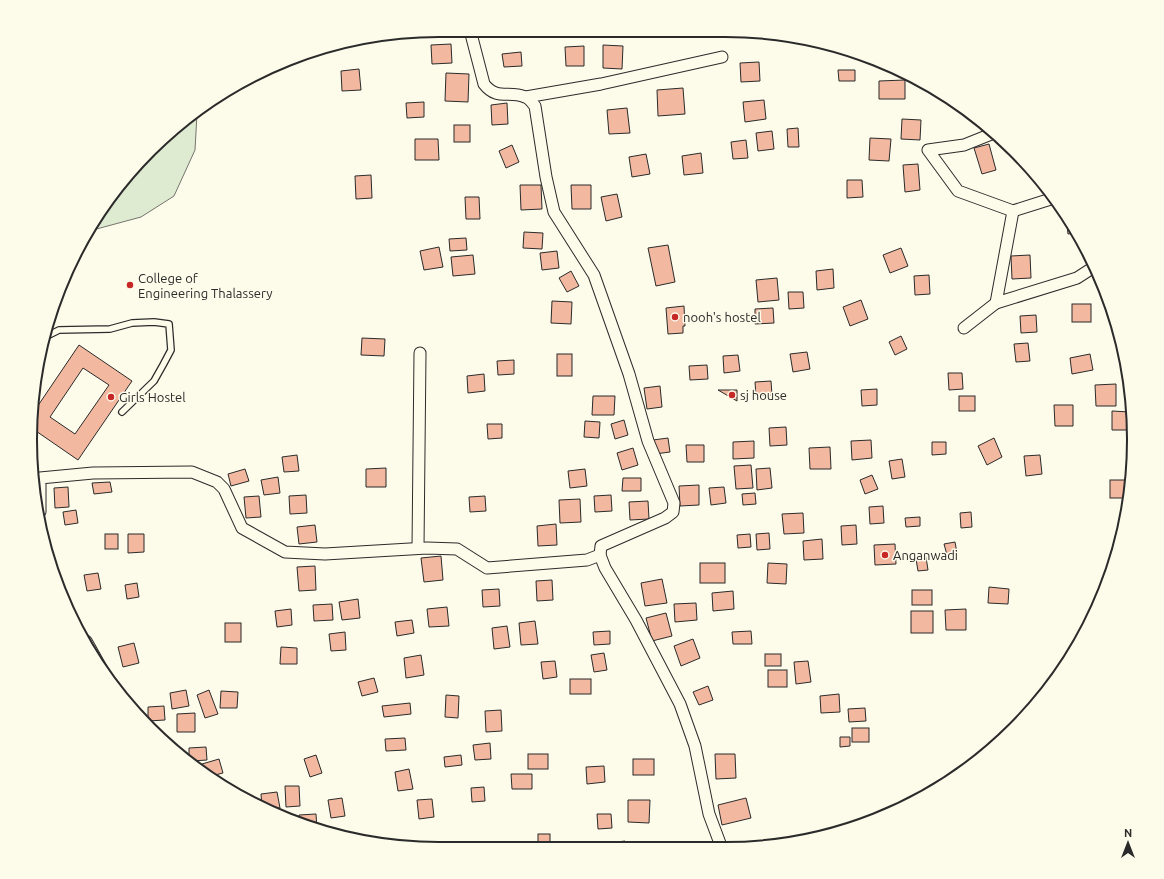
<svg xmlns="http://www.w3.org/2000/svg" width="1164" height="879" font-family="Ubuntu,sans-serif">
<rect width="100%" height="100%" fill="#fdfbea"/>
<polygon fill="#deebd1" stroke="#74746e" points="197,114 195,150 174,196 141,217 89,231 114,190 150,150"/>
<g fill="#f2b8a0" stroke="#2b2b2b" fill-rule="evenodd">
<polygon points="487,30 503,30 503,36 487,37"/>
<polygon points="451,44 452,63 432,64 431,45"/>
<polygon points="603,45 623,46 622,69 603,68"/>
<polygon points="584,46 584,66 566,66 565,47"/>
<polygon points="521,52 522,66 504,67 502,54"/>
<polygon points="759,62 760,81 741,82 740,63"/>
<polygon points="359,69 361,90 342,91 341,71"/>
<polygon points="838,70 855,70 855,81 839,81"/>
<polygon points="446,73 469,74 468,102 445,101"/>
<polygon points="905,80 905,99 879,99 879,81"/>
<polygon points="683,88 685,114 658,116 657,90"/>
<polygon points="764,100 766,119 745,122 743,102"/>
<polygon points="424,102 424,117 407,118 406,103"/>
<polygon points="507,103 508,124 492,125 491,105"/>
<polygon points="627,108 630,133 609,134 607,110"/>
<polygon points="902,119 921,120 920,140 901,139"/>
<rect x="454" y="125" width="16" height="17"/>
<polygon points="798,128 799,147 788,147 787,129"/>
<polygon points="772,131 774,149 758,151 756,133"/>
<polygon points="870,138 891,139 889,161 869,160"/>
<polygon points="415,139 438,139 439,160 415,160"/>
<polygon points="746,140 748,158 733,159 731,142"/>
<polygon points="989,144 996,170 982,174 974,148"/>
<polygon points="512,145 519,162 506,168 499,151"/>
<polygon points="701,153 703,173 684,175 682,156"/>
<polygon points="646,154 650,174 632,177 629,157"/>
<polygon points="918,164 920,190 905,192 903,165"/>
<polygon points="371,175 372,198 356,199 355,176"/>
<polygon points="847,180 862,180 863,197 847,198"/>
<polygon points="520,185 541,185 542,209 521,210"/>
<polygon points="571,185 591,185 591,209 572,209"/>
<polygon points="617,194 622,217 606,221 601,197"/>
<polygon points="465,197 479,197 480,219 466,219"/>
<polygon points="1066,215 1076,233 1068,234"/>
<polygon points="524,232 543,233 542,249 523,248"/>
<polygon points="466,238 467,250 450,251 449,239"/>
<polygon points="668,245 675,282 656,286 648,248"/>
<polygon points="439,247 443,267 424,270 420,251"/>
<polygon points="901,248 908,266 890,273 883,255"/>
<polygon points="557,251 559,268 542,270 540,253"/>
<polygon points="473,255 475,274 453,276 451,257"/>
<polygon points="1030,255 1031,278 1012,279 1011,256"/>
<polygon points="833,269 834,288 817,290 816,271"/>
<polygon points="571,271 579,286 567,292 559,278"/>
<polygon points="929,275 930,294 915,295 914,276"/>
<polygon points="777,278 779,300 758,302 756,280"/>
<polygon points="788,292 803,292 804,308 789,309"/>
<polygon points="861,300 868,319 850,326 843,307"/>
<polygon points="552,301 572,302 571,324 551,323"/>
<rect x="1072" y="304" width="19" height="18"/>
<polygon points="684,306 685,326 683,326 683,333 668,334 666,308"/>
<polygon points="773,308 774,323 755,324 755,309"/>
<polygon points="1036,315 1037,332 1021,333 1020,316"/>
<polygon points="901,336 907,349 895,355 889,342"/>
<polygon points="362,338 385,339 384,356 361,355"/>
<polygon points="1028,343 1030,361 1016,362 1014,344"/>
<path d="M 79,345 L 132,381 L 78,460 L 33,429 L 35,410 ZM 83,368 L 109,385 L 75,434 L 50,417 Z"/>
<polygon points="807,352 810,369 793,372 790,354"/>
<rect x="557" y="354" width="15" height="22"/>
<polygon points="1090,354 1093,370 1072,374 1070,358"/>
<polygon points="738,355 740,371 724,373 723,356"/>
<polygon points="514,360 514,374 498,375 497,361"/>
<polygon points="707,365 708,379 690,380 689,366"/>
<polygon points="948,373 962,373 963,389 949,390"/>
<polygon points="484,374 485,391 468,393 467,376"/>
<polygon points="771,381 772,395 756,396 755,382"/>
<polygon points="1116,384 1116,406 1096,406 1095,385"/>
<polygon points="660,386 662,407 647,409 644,388"/>
<polygon points="877,389 877,405 862,406 861,390"/>
<polygon points="718,390 737,390 737,401"/>
<polygon points="593,396 615,396 614,415 592,415"/>
<rect x="959" y="396" width="16" height="15"/>
<polygon points="1054,405 1073,405 1073,426 1055,426"/>
<polygon points="1112,411 1130,412 1129,430 1112,430"/>
<polygon points="624,420 628,435 615,439 611,424"/>
<polygon points="585,421 600,422 599,438 584,437"/>
<polygon points="487,424 502,424 502,438 488,439"/>
<polygon points="786,427 787,445 770,446 769,428"/>
<polygon points="668,438 670,452 655,454 653,440"/>
<polygon points="994,438 1002,457 987,465 978,446"/>
<polygon points="871,440 872,458 852,460 851,441"/>
<polygon points="754,441 754,458 733,459 733,442"/>
<polygon points="932,442 946,442 946,454 932,455"/>
<polygon points="686,445 704,445 704,462 687,462"/>
<polygon points="830,447 831,469 810,469 809,448"/>
<polygon points="633,448 638,465 622,470 617,453"/>
<polygon points="297,455 299,471 284,472 282,457"/>
<polygon points="1040,455 1042,474 1026,476 1024,456"/>
<polygon points="902,459 905,477 892,479 889,461"/>
<polygon points="751,465 753,488 736,489 734,466"/>
<polygon points="386,468 386,487 366,487 366,469"/>
<polygon points="770,468 772,488 757,490 756,469"/>
<polygon points="245,469 249,481 231,486 228,474"/>
<polygon points="585,469 587,486 570,488 568,471"/>
<polygon points="872,475 878,489 865,494 860,480"/>
<polygon points="278,477 280,493 264,495 261,480"/>
<polygon points="623,478 641,478 641,491 622,491"/>
<rect x="1110" y="480" width="16" height="18"/>
<polygon points="110,482 112,492 94,494 92,483"/>
<polygon points="699,485 699,505 680,506 679,486"/>
<polygon points="68,487 69,507 55,508 54,488"/>
<polygon points="724,487 726,503 711,505 709,488"/>
<polygon points="755,493 756,504 743,505 742,494"/>
<polygon points="306,495 307,513 290,514 289,496"/>
<polygon points="611,495 612,511 595,512 594,496"/>
<polygon points="259,496 261,517 246,518 244,497"/>
<polygon points="485,496 486,511 470,512 469,497"/>
<polygon points="580,499 581,522 560,523 559,500"/>
<polygon points="648,501 649,519 630,520 629,502"/>
<polygon points="883,506 884,523 870,524 869,507"/>
<polygon points="76,510 78,523 65,525 63,512"/>
<polygon points="971,512 972,527 961,528 960,513"/>
<polygon points="803,513 804,533 784,534 782,514"/>
<polygon points="920,517 920,526 906,527 905,518"/>
<polygon points="556,524 557,545 538,546 537,526"/>
<polygon points="315,525 317,542 299,544 297,527"/>
<polygon points="856,525 857,544 842,545 841,526"/>
<polygon points="769,533 770,549 757,550 756,534"/>
<rect x="105" y="534" width="13" height="15"/>
<polygon points="128,534 144,534 144,552 128,553"/>
<polygon points="750,534 751,547 738,548 737,535"/>
<polygon points="822,539 823,559 804,560 803,541"/>
<polygon points="955,542 957,553 947,555 944,544"/>
<polygon points="895,544 896,564 875,565 874,545"/>
<polygon points="441,556 443,580 424,582 421,558"/>
<polygon points="926,557 928,570 918,571 916,559"/>
<rect x="700" y="563" width="25" height="20"/>
<polygon points="768,563 787,564 786,584 767,583"/>
<polygon points="315,566 316,590 299,591 297,567"/>
<polygon points="98,573 101,589 87,591 84,575"/>
<polygon points="662,579 667,603 645,606 641,583"/>
<polygon points="552,580 553,600 537,601 536,581"/>
<polygon points="137,583 139,597 127,599 125,585"/>
<polygon points="989,587 1009,589 1008,604 988,603"/>
<polygon points="499,589 500,606 483,607 482,590"/>
<rect x="912" y="590" width="20" height="15"/>
<polygon points="733,591 734,609 713,611 712,593"/>
<polygon points="358,599 360,618 342,620 339,602"/>
<polygon points="696,603 697,620 675,622 674,604"/>
<polygon points="332,604 333,620 314,621 313,605"/>
<polygon points="447,607 449,626 429,627 427,609"/>
<polygon points="291,609 292,625 277,627 275,611"/>
<polygon points="966,609 966,630 946,630 945,610"/>
<rect x="911" y="611" width="22" height="22"/>
<polygon points="666,613 672,636 652,641 646,618"/>
<polygon points="412,620 414,633 397,636 395,622"/>
<polygon points="535,621 538,644 521,645 519,623"/>
<rect x="225" y="623" width="16" height="19"/>
<polygon points="507,626 510,647 494,649 492,628"/>
<polygon points="610,631 610,644 594,645 593,632"/>
<polygon points="751,631 752,644 733,644 732,632"/>
<polygon points="345,632 346,650 331,651 329,634"/>
<polygon points="693,639 700,658 681,666 674,646"/>
<polygon points="134,643 139,663 123,667 118,647"/>
<polygon points="281,647 297,648 297,664 280,664"/>
<polygon points="604,653 607,670 594,672 591,655"/>
<rect x="765" y="654" width="16" height="12"/>
<polygon points="421,655 424,675 406,678 404,658"/>
<polygon points="555,661 557,677 543,679 541,662"/>
<polygon points="808,661 811,682 796,684 794,662"/>
<rect x="768" y="670" width="19" height="17"/>
<polygon points="374,678 378,692 362,696 358,682"/>
<rect x="570" y="679" width="21" height="15"/>
<polygon points="708,686 713,700 699,705 693,692"/>
<polygon points="186,690 189,706 172,709 170,693"/>
<polygon points="209,690 218,714 205,718 197,695"/>
<polygon points="221,691 238,692 237,708 220,708"/>
<polygon points="839,694 840,712 821,713 820,696"/>
<polygon points="446,695 459,696 458,718 445,717"/>
<polygon points="410,703 411,714 384,717 382,706"/>
<polygon points="164,706 165,720 148,721 148,707"/>
<polygon points="865,708 866,721 849,722 848,709"/>
<polygon points="501,710 502,731 486,732 485,711"/>
<polygon points="195,713 195,732 177,732 177,714"/>
<rect x="852" y="728" width="17" height="14"/>
<polygon points="840,737 850,737 850,746 840,747"/>
<polygon points="405,738 406,750 386,751 385,739"/>
<polygon points="490,743 491,759 475,760 473,745"/>
<polygon points="206,747 207,760 192,761 189,759 189,748"/>
<rect x="528" y="754" width="20" height="15"/>
<polygon points="715,754 735,754 736,778 716,779"/>
<polygon points="316,755 322,773 310,777 304,759"/>
<polygon points="461,755 462,765 445,767 444,757"/>
<polygon points="219,759 223,773 211,776 204,771 202,764"/>
<rect x="633" y="759" width="21" height="16"/>
<polygon points="604,766 605,782 587,784 586,767"/>
<polygon points="409,769 413,789 398,791 395,772"/>
<polygon points="511,774 532,774 532,789 512,789"/>
<polygon points="285,786 299,786 300,806 286,807"/>
<polygon points="484,787 485,801 472,802 471,788"/>
<polygon points="277,792 280,808 268,809 262,807 261,794"/>
<polygon points="342,798 345,816 331,818 328,800"/>
<polygon points="746,798 751,818 722,825 718,805"/>
<polygon points="432,799 434,817 419,819 417,800"/>
<polygon points="628,800 650,800 649,823 628,822"/>
<polygon points="316,814 317,829 300,824 299,815"/>
<polygon points="597,814 611,814 612,828 598,829"/>
<rect x="538" y="834" width="12" height="11"/>
<polygon points="412,841 412,845 395,845 395,842"/>
<polygon points="625,841 625,845 609,845 609,843"/>
</g>
<g fill="none" stroke-linecap="round" stroke-linejoin="round">
<defs>
<polyline id="lane" points="45,337 59,330 110,329 132,323 154,322 169,324 171,350 163,365 154,381 122,412"/>
<g id="street">
<path d="M 470,30 L 484,84 C 497,101 509,90 525,97 C 529,98 532,103 535,106 L 546,177 L 554,212 L 594,275 L 629,374 L 648,441 L 674,503 L 673,512 L 665,518 L 601,546 L 600,555 L 605,568 L 636,620 L 680,704 L 695,746 L 709,814 L 721,846"/>
<polyline points="526,97 601,84 722,57"/>
<polyline points="994,133 964,145 928,150 958,191 1013,211 1054,198"/>
<polyline points="1013,211 996,303 1077,278 1094,267"/>
<polyline points="964,328 996,303"/>
<polyline points="40,512 40,478 93,473 192,472 217,482 224,489 242,528 285,552 325,554 427,548 457,549 487,568 587,560 600,555"/>
<polyline points="418,548 420,353"/>
<polyline points="86,641 105,675"/>
</g>
</defs>
<use href="#lane" stroke="#2b2b2b" stroke-width="8"/>
<use href="#street" stroke="#2b2b2b" stroke-width="13"/>
<use href="#lane" stroke="#fdfbea" stroke-width="5.5"/>
<use href="#street" stroke="#fdfbea" stroke-width="11"/>
</g>
<g fill="#c62828" stroke="#fdfbea" stroke-width="1.5">
<circle cx="130" cy="285" r="4"/>
<circle cx="675" cy="317" r="4"/>
<circle cx="732" cy="395" r="4"/>
<circle cx="111" cy="397" r="4"/>
<circle cx="885" cy="555" r="4"/>
</g>
<g text-anchor="middle" stroke-width="3" stroke-linejoin="round" paint-order="stroke">
<g font-size="13" fill="#2b2b2b" stroke="#fdfbea" text-anchor="start">
<text x="138" y="283">College of<tspan x="138" dy="15">Engineering Thalassery</tspan></text>
<text x="683" y="322">nooh's hostel</text>
<text x="740" y="400">sj house</text>
<text x="119" y="402">Girls Hostel</text>
<text x="893" y="560">Anganwadi</text>
</g>
</g>
<path d="M0 0H1164V879H0ZM439 37H725A402 402 0 0 1 1127 439V440A402 402 0 0 1 725 842H439A402 402 0 0 1 37 440V439A402 402 0 0 1 439 37Z" fill="#fdfbea" fill-rule="evenodd"/>
<path fill="none" stroke="#2b2b2b" stroke-width="2" d="M439 37H725A402 402 0 0 1 1127 439V440A402 402 0 0 1 725 842H439A402 402 0 0 1 37 440V439A402 402 0 0 1 439 37Z"/>
<g transform="translate(1128 843)" stroke="#fdfbea" stroke-width="3" paint-order="stroke">
<path d="M0-3L7 15L0 10L-7 15Z" fill="#2b2b2b"/>
<text y="-6" font-size="11" font-weight="bold" text-anchor="middle" fill="#2b2b2b">N</text>
</g>
</svg>
